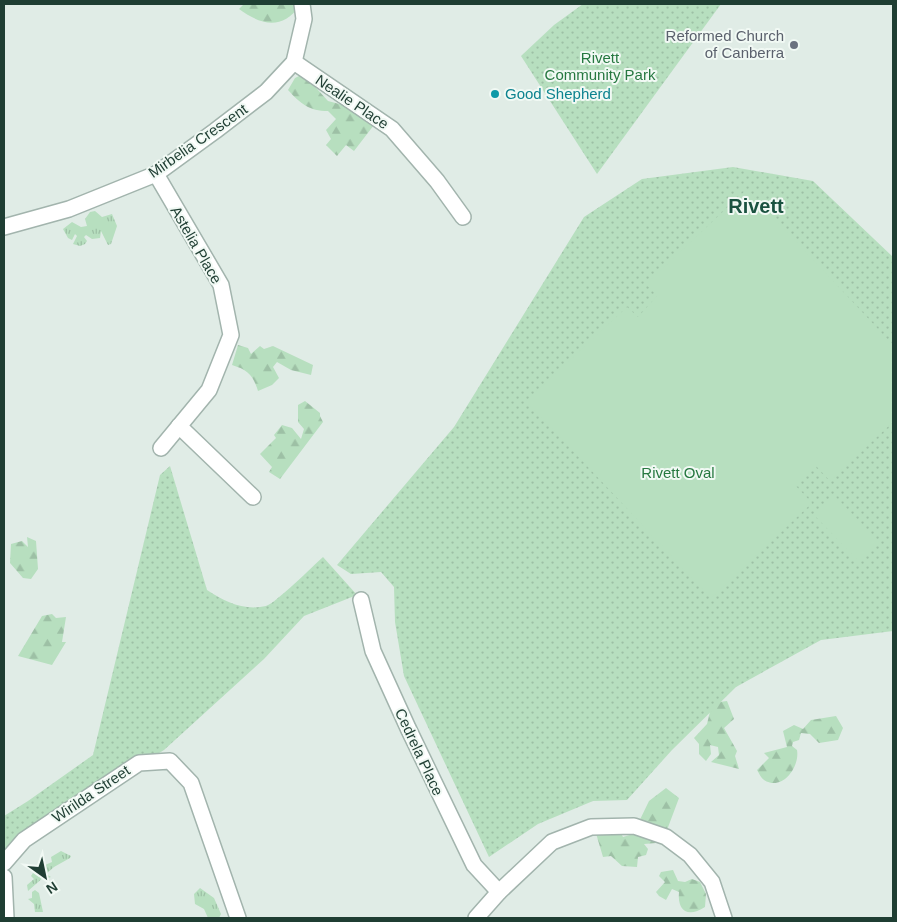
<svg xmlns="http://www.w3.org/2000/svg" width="897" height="922" font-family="Arial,sans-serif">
<defs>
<pattern id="grass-tufts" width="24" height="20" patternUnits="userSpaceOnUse" patternTransform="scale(1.25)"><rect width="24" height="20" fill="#b7dfbf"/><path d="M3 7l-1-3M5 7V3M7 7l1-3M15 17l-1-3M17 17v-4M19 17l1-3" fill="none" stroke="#9dc0a5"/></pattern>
<pattern id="forest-firs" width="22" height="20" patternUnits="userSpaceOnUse" patternTransform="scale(1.25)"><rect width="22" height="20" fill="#b7dfbf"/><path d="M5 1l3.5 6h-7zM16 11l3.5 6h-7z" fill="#9dc0a5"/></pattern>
<pattern id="park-dots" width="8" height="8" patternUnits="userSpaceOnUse" patternTransform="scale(1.25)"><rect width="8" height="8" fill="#b7dfbf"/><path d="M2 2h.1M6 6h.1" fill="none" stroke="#9dc0a5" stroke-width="1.8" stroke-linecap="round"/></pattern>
</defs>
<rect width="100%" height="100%" fill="#e0ece6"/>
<g fill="url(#grass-tufts)">
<polygon points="95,211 102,217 112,214 117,226 111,244 108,245 101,231 100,238 92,239 86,235 84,237 87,241 85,244 80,246 73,244 77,236 75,234 72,240 68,238 63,229 72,222 81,227 87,226 85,219 90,212"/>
<polygon points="61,851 71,856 70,858 54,867 46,874 51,877 48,878 45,876 28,891 27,885 34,879 31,876 33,873 39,877 45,865 52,862 51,857"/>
<polygon points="200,888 214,898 221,914 219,918 208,918 204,909 195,904 194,894"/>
<polygon points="35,890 39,893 43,912 35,912 34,904 28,899 32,898 32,892"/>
</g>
<g fill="url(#forest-firs)">
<path d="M 244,4 L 300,4 L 300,5 C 282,31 261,25 239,9 Z"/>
<path d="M 301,75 L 309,80 L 328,101 L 358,109 L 374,125 L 354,151 L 346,145 L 337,156 L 326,145 L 331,139 L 326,130 L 336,119 L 328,111 C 309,111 301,104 288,90 L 295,78 Z"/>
<path d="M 238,345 L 248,348 L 251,354 L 260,346 L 264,349 L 273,346 L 313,365 L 311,375 L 291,370 L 277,362 L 273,367 L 279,378 L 272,385 L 258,391 C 253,375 248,370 232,365 Z"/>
<polygon points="305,401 320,413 320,416 323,422 280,479 269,472 272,467 260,454 276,438 274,435 282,425 292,428 301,439 304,429 298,422 298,405"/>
<polygon points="27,537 36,541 38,569 31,579 23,578 10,563 11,544 22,541 28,547"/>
<polygon points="52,614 56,618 66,617 62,642 66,642 52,665 18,656 42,616"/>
<polygon points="727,701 734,719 724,728 737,751 735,756 739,769 711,762 719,755 718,747 710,745 711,754 706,761 699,754 699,744 694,738 707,724 712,703"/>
<path d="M 836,716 L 843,728 L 838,740 L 819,743 L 810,734 L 801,733 L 799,740 L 793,742 L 792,746 L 797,750 C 800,766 783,792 764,780 C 761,778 759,773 757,770 L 769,758 L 764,753 L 787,747 L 783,731 L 794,725 L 803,729 L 811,720 Z"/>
<polygon points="666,788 679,798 667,830 656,843 644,844 648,849 646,855 638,857 637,867 622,866 611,856 603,857 595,830 618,828 623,837 633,834 649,801"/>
<path d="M 673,870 L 678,881 L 685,882 L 692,879 L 700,882 L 706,894 L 705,907 C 688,918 677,911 679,892 L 672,889 L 666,900 L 659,896 L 656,892 L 665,882 L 659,876 L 661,872 Z"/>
</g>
<g fill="url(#park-dots)">
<polygon points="583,4 721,4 597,174 521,56 554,25"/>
<polygon points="733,167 813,181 893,257 893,631 821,640 736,687 672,750 627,800 593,801 538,824 489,857 404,676 395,622 394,587 381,572 351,574 337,565 454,427 584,217 642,179"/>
<path d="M 170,466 L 207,590 C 225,602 244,611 266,606 C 276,603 313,566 323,557 L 357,595 L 304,616 L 264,659 L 164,750 L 22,836 L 4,857 L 4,816 L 28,801 L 93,755 L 160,475 Z"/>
</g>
<g fill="#b7dfbf">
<polygon points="747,189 893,345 893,422 830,481 816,466 794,484 812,503 711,598 526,401 627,307 638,317 657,296 646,284"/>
<polygon points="834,495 879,542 859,562 814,515"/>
</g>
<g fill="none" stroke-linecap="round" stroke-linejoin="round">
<defs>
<g id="minor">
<polyline points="294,62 392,129 437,181 463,217"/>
<polyline points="156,174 221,285 231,335 209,390 161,448"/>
<polyline points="4,227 69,209 156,174 215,131 266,92 294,62 304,19 302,4"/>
<polyline points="179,426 253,497"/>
<polyline points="361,600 373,651 408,728 474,865 499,892"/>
<polyline points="4,863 24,840 139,763 170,761 191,783 238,918"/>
<polyline points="4,877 6,918"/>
<polyline points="476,918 499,892 552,842 591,827 634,826 666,837 690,855 712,882 724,918"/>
</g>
</defs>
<use href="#minor" stroke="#a2b4ad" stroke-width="18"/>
<use href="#minor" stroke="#fff" stroke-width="15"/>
</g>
<circle fill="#6b7280" stroke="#f1f9f4" stroke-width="2" cx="794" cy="45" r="5"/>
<circle fill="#0f9aa8" stroke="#f1f9f4" stroke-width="2" cx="495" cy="94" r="5"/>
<g text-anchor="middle" stroke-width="4" stroke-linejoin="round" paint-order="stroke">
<g font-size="15" fill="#5b616d" stroke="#f1f9f4" text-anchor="end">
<text x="784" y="41">Reformed Church<tspan x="784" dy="17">of Canberra</tspan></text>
</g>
<g font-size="15" fill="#267840" stroke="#f1f9f4">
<text x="600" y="63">Rivett<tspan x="600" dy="17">Community Park</tspan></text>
<text x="678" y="478">Rivett Oval</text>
</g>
<g font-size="15" fill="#0d838f" stroke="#f1f9f4" text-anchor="start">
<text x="505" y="99">Good Shepherd</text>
</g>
<g font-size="15" fill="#1f3e33" stroke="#f1f9f4">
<text transform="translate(352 102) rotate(34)" y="5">Nealie Place</text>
<text transform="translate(198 141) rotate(-35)" y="5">Mirbelia Crescent</text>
<text transform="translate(196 245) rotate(60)" y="5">Astelia Place</text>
<text transform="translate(419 752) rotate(65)" y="5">Cedrela Place</text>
<text transform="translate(91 794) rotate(-34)" y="5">Wirilda Street</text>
</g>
<g font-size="20" font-weight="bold" fill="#1a5240" stroke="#f1f9f4">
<text x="756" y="213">Rivett</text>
</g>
</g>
<rect width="897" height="922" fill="none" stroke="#1f3e33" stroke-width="10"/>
<g transform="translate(45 877) rotate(147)" stroke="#f1f9f4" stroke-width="4" paint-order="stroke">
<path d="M0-4L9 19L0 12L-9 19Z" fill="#1f3e33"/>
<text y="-8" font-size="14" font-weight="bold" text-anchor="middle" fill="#1f3e33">N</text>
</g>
</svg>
